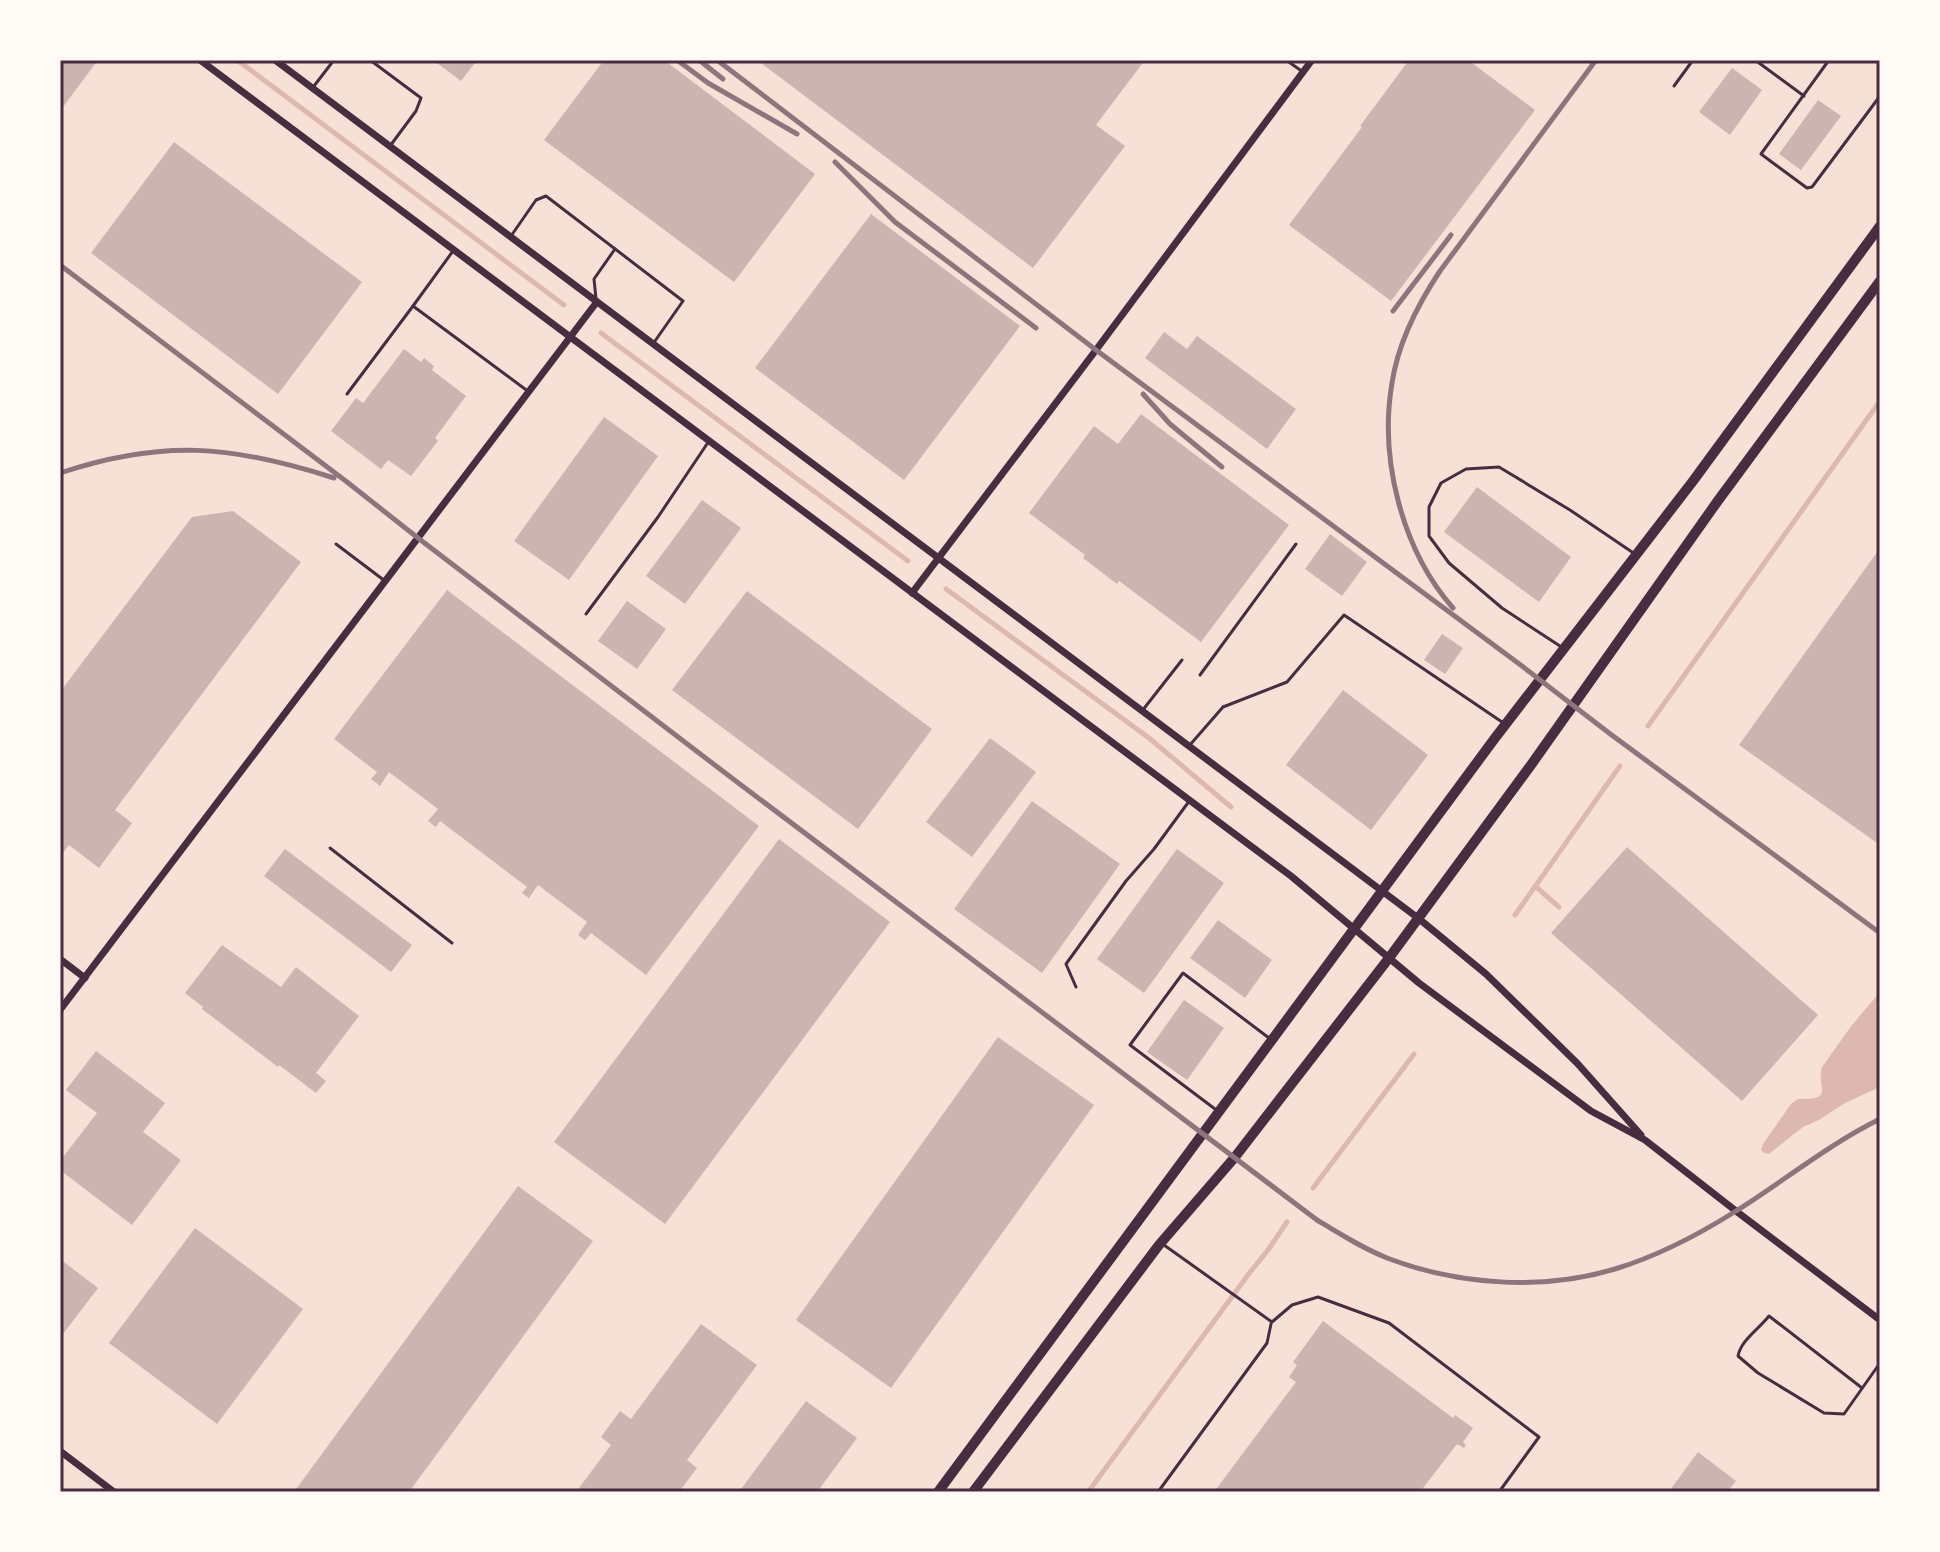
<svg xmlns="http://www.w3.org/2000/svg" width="1940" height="1552" font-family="'Fira Sans',sans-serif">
<rect width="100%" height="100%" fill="#f7e1d7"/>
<path fill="#dcb8b0" d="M 1880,992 L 1880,1087 L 1845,1103 L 1819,1120 L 1803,1127 L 1769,1154 L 1764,1153 L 1761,1150 L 1763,1144 L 1791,1104 L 1798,1099 C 1836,1100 1816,1087 1822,1067 L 1852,1025 Z"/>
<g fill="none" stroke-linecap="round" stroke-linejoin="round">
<g stroke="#dcb8b0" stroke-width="5">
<polyline points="237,60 564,305"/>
<polyline points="601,333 908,561"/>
<polyline points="946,589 1149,738 1231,807"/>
<polyline points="1648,726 1880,401"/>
<polyline points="1535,886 1559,907"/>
<polyline points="1515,915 1620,766"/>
<polyline points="1313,1188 1414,1054"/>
<polyline points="1088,1492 1251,1271 1268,1250 1287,1222"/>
</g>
</g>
<g fill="#ccb4b1">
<polygon points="60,60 98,60 60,111"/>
<polygon points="433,60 477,60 461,81"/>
<polygon points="604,60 664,60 815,174 734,282 544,140"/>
<polygon points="757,60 1145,60 1096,125 1125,146 1033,268"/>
<polygon points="1409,60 1468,60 1535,110 1391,301 1289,225 1362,127 1360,126"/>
<polygon points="1732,68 1762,90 1730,135 1699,112"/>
<polygon points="1818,100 1841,116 1801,170 1779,154"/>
<polygon points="174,142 362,282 278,394 91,253"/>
<polygon points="871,214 1020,326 904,480 755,368"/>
<polygon points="1164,332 1187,349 1197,336 1296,409 1267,449 1145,358"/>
<polygon points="404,349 421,362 424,358 434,366 432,370 466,396 435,438 438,441 411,476 388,460 381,469 331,431 356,398 363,403"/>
<polygon points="1141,414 1289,525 1201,642 1119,581 1117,584 1083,558 1085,555 1029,513 1094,426 1118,444"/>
<polygon points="604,417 658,456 569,580 514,541"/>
<polygon points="1477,487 1571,557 1539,602 1444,532"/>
<polygon points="702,500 741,528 685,604 646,576"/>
<polygon points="233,511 301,562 115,810 132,823 99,868 69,845 63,853 60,851 60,692 192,517"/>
<polygon points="1330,534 1367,562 1342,596 1305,569"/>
<polygon points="1880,548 1880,845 1739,745"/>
<polygon points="447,590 759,826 646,975 591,933 585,940 578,935 587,922 538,885 529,898 522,893 527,887 440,821 436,827 428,821 438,809 389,772 380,786 371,779 377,772 334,739"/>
<polygon points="747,591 932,729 858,829 672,690"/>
<polygon points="627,601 666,629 637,669 598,641"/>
<polygon points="1442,634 1463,648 1445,674 1424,660"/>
<polygon points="1343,690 1428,755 1371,830 1286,765"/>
<polygon points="990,738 1036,772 972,857 926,822"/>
<polygon points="1032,801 1120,864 1042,973 954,909"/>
<polygon points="779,839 890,922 665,1224 554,1142"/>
<polygon points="1627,847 1818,1015 1742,1101 1551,933"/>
<polygon points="285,849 412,945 391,972 264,876"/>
<polygon points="1177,849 1224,883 1144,993 1097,959"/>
<polygon points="1218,920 1272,960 1245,998 1190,958"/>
<polygon points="222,945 281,987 296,967 359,1016 316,1073 326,1081 316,1093 279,1065 278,1067 202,1009 203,1007 185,993"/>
<polygon points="1184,1000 1224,1028 1187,1080 1147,1052"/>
<polygon points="998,1037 1094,1105 891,1388 796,1320"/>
<polygon points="96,1051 165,1103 143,1132 181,1160 132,1225 60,1170 60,1161 97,1113 66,1090"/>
<polygon points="518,1186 593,1241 409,1492 294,1492"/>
<polygon points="195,1228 303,1309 217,1424 109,1343"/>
<polygon points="60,1259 98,1288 60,1338"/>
<polygon points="1323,1321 1453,1418 1455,1415 1473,1428 1463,1442 1466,1445 1464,1448 1457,1444 1420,1492 1214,1492 1296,1382 1289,1377 1297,1365 1293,1362"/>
<polygon points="701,1324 757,1365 687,1460 697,1468 679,1492 576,1492 611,1445 601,1437 620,1411 631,1419"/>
<polygon points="806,1401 857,1438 817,1492 739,1492"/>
<polygon points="1698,1452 1736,1481 1727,1492 1672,1492 1670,1490"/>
</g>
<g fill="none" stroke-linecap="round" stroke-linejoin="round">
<g stroke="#4a2c40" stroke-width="3">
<polyline points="370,60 421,98 416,111 390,146"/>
<polyline points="1286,60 1303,72"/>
<polyline points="1755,60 1804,96"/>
<polyline points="1829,60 1761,154 1807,188 1812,187 1880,96"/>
<polyline points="314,86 334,60"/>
<polyline points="1674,86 1693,60"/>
<polyline points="511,236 536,200 546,196 683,301 655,341"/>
<polyline points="596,299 594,279 615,249"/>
<polyline points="413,306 453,251"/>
<polyline points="347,394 413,306 529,392"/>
<polyline points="336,544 385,581"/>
<polyline points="586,614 658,517 709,441"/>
<polyline points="1563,648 1502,608 1449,563 1429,536 1429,507 1441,483 1466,469 1499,467 1570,510 1632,552"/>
<polyline points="1200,675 1296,544"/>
<polyline points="1142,711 1182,660"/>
<polyline points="1189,746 1223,707 1287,682 1344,615 1502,722"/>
<polyline points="330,848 452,943"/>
<polyline points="1076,987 1066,964 1126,881 1154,849 1190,800"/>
<polyline points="1215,1109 1130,1045 1183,973 1269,1038"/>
<polyline points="1164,1245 1272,1322 1292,1305 1318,1297 1389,1323 1539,1437 1499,1492"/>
<path d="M 1862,1388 L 1769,1316 C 1759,1329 1741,1340 1738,1356 L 1758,1373 L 1824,1413 L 1844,1414 L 1880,1363"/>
<polyline points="1158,1492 1267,1343 1271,1324"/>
</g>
<g stroke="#4a2c40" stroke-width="7">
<polyline points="200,60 1291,876 1419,983 1591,1111 1645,1140 1736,1211 1880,1320"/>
<polyline points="275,60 1418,918 1486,974 1577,1063 1641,1135"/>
<polyline points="912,593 1096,350 1312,60"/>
<polyline points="60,959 85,978"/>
<polyline points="60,1010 596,303"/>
<polyline points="60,1451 114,1492"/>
</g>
<g stroke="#4a2c40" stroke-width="10">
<polyline points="938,1492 1495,738 1693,481 1880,226"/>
<polyline points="973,1492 1159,1245 1235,1157 1389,958 1531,765 1717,502 1880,281"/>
</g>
<g stroke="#8f747c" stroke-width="5">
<polyline points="677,60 708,83 797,134"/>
<polyline points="699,60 723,79"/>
<polyline points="717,60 1096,350 1522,666 1609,733 1880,933"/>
<polyline points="835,162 895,222 1036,328"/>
<path d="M 60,265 L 347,482 L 418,538 L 716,766 L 1317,1220 C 1340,1234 1362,1248 1387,1258 C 1458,1285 1542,1291 1615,1269 C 1658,1256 1698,1235 1736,1211 C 1784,1181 1829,1144 1880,1119"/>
<polyline points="1393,311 1451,235"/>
<polyline points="1143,394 1170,424 1222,467"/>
<path d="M 60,473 C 162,439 232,445 334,478"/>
<path d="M 1453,608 C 1402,550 1379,459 1392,383 C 1398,343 1418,304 1440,271 L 1596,60"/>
</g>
</g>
<rect width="1940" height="1552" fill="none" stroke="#fffaf5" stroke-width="124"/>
<rect x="62" y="62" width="1816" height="1428" fill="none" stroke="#4a2c40" stroke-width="3"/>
</svg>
